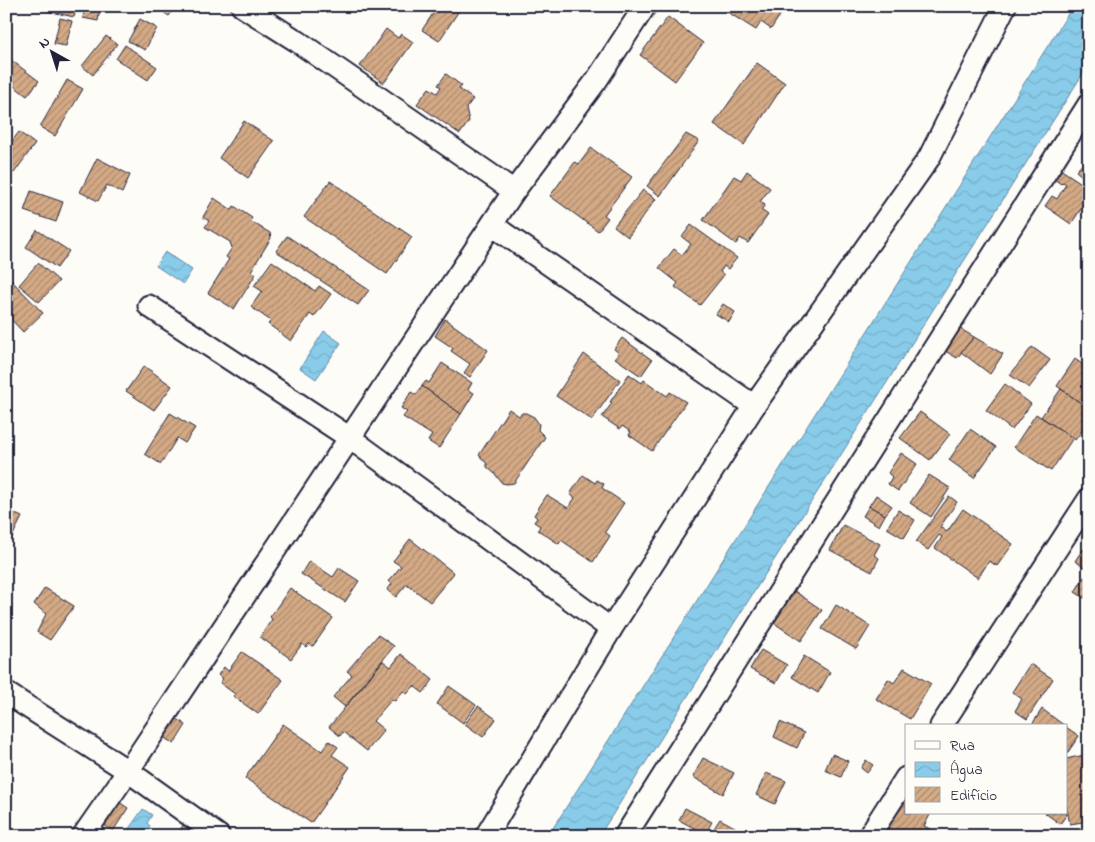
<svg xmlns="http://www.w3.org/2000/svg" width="1095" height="842" font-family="'Indie Flower',sans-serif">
<defs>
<pattern id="water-waves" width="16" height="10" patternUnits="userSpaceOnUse" patternTransform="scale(1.25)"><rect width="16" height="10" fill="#89ccea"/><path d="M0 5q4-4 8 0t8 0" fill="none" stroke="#76afca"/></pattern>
<pattern id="building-hatch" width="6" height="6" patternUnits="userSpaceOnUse" patternTransform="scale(1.25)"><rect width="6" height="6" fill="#d4aa85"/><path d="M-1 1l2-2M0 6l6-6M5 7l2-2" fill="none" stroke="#ac8a6e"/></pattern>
</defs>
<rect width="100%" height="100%" fill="#fdfcf7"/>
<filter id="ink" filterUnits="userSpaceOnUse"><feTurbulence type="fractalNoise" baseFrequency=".02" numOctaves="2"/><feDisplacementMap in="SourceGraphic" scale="10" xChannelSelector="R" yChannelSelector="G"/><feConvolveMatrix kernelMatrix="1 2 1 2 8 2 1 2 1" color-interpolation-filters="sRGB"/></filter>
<g filter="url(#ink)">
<g fill="url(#water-waves)" stroke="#6088a4">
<polygon points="1073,6 1089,6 1089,64 599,836 548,836"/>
<polygon points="165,252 192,270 183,284 156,266"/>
<polygon points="324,331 341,343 316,379 300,368"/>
<polygon points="143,809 152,815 147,823 150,826 143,836 136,836 128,830"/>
</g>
<g fill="url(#building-hatch)" stroke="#22223b">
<polygon points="44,6 77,6 74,17 43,10"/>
<polygon points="85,6 100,8 98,21 83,18"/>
<polygon points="154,6 176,6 169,16"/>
<polygon points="438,6 462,6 439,41 422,30"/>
<polygon points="718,6 786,6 771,29 761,22 756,30"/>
<polygon points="668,17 703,43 675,81 640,55"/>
<polygon points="60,18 72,21 66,46 54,44"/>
<polygon points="140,19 157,28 145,50 128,41"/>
<polygon points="386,29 398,38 401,34 413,42 384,83 360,66"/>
<polygon points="106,36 117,44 93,75 82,66"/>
<polygon points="125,45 157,67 148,80 116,59"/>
<polygon points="11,60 39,81 27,96 6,80 6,66"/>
<polygon points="757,63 785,83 744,145 714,124"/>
<polygon points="446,74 462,86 459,89 473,99 466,108 469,121 460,134 417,104 429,88 437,93 441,87 438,85"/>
<polygon points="67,80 83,89 55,136 40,127"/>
<polygon points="244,121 274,141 248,178 219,158"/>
<polygon points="19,132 35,144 14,173 6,167 6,149"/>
<polygon points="686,134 699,141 660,196 647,186"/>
<polygon points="591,148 632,177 604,215 608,218 598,231 550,196 575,162 579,164"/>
<polygon points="1089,157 1089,182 1076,171"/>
<polygon points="97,158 130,175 122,193 107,185 98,201 80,192"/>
<polygon points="1060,169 1089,188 1089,197 1071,224 1045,206 1052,196 1057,199 1066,184 1063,182 1061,184 1054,179"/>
<polygon points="747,171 770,188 760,202 765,205 761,210 768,215 748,243 740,238 736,244 703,220 734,176 741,180"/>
<polygon points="330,181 412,237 387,274 304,217"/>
<polygon points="643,190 656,199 628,237 614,226"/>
<polygon points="31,191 63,202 56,222 24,211"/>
<polygon points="214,198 232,210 234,206 252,218 250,221 270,233 271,238 251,271 256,274 234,309 208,293 229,259 226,257 232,248 230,242 205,227 209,221 203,217"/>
<polygon points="691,225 737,258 728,269 724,266 720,272 724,275 700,305 675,287 678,283 659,268 674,249 682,255 691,244 682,237"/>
<polygon points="37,230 69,251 57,268 26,247"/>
<polygon points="287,236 369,290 358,305 276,251"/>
<polygon points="272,261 315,291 319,286 331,294 314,317 310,314 291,341 268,324 271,321 251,307 262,291 254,286"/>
<polygon points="38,263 59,281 39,302 19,285"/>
<polygon points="11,280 43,313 23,332 6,314 6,285"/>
<polygon points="723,304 735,312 729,322 716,314"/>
<polygon points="445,319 488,350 470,377 464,373 470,364 451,351 453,348 435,336"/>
<polygon points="957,327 974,337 957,358 942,349"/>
<polygon points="974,337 1003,354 990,374 961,352"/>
<polygon points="622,338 652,360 641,376 615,358 619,353 614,349"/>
<polygon points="1032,347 1050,360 1029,388 1010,375"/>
<polygon points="584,354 620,380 592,420 556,396"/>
<polygon points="1075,359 1086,367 1089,363 1089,409 1057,386"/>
<polygon points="442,363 472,383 468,390 474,393 461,414 422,386 426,381 429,383"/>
<polygon points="144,366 172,386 154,410 126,391"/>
<polygon points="629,374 642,383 644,380 667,396 670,392 686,402 652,451 629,435 631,432 622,426 620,429 602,417 612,403 610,402"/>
<polygon points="1005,384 1031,404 1012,430 986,410"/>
<polygon points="422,386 461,414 439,448 428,441 432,435 403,417 407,412 401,408 411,392 416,395"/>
<polygon points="1061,389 1089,409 1089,421 1075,440 1073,438 1041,417"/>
<polygon points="509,409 519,416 522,413 526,413 534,417 539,424 538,430 545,437 514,483 507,484 502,483 495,474 487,467 487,464 479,455"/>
<polygon points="920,412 950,434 930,460 900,438"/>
<polygon points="170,413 195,428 185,443 177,438 161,464 145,454"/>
<polygon points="1036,414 1073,438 1051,471 1014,447"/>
<polygon points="970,429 996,447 974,478 949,460"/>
<polygon points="901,453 917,464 898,491 888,484 892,477 888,473"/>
<polygon points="583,475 595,483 597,480 604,484 602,488 624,503 605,532 610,536 593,562 561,540 559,544 538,530 540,526 534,522 537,518 534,515 547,495 568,508 575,498 570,494"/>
<polygon points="929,475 950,488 931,517 910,503"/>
<polygon points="876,495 892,506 885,515 869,506"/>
<polygon points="949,496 957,502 940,527 947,532 963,509 1013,544 997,566 989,561 978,578 935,548 942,537 939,535 928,550 916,542"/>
<polygon points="869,506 885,515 879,526 863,516"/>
<polygon points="6,510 22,517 10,541 6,539"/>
<polygon points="898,510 915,520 904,538 887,528"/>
<polygon points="843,525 880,544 874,555 879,558 872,572 830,550"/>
<polygon points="410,539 454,573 430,602 407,584 396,597 387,590 392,584 389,581 401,566 393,561"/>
<polygon points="1083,549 1087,551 1089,549 1089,570 1075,561"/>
<polygon points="309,561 333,577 339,568 359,581 345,602 301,574"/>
<polygon points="1084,577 1089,580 1089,601 1075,592"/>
<polygon points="45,588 74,606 50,640 37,632 46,614 34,604"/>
<polygon points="290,588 333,618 313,646 309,644 306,647 302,644 291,659 260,637 272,619 270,617"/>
<polygon points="793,590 822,610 801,641 771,621"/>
<polygon points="836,605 870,626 856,649 822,629"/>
<polygon points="378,635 394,646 345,707 333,697 352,675 347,671"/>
<polygon points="761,650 787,665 776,683 750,669"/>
<polygon points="242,652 283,680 258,714 233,696 235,694 220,683 223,679 218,675 224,667 228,671"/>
<polygon points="401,654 433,680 423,693 414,686 407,694 403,691 395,701 392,699 373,721 384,730 367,751 343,732 340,736 329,727 383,661 391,667"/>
<polygon points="804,656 830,672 818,693 792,677"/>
<polygon points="1030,664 1053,679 1027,719 1015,711 1022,699 1012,692"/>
<polygon points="904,668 931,684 910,719 876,699 888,679 894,683"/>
<polygon points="449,686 476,705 463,723 437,704"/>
<polygon points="478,706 496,719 483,737 465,724"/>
<polygon points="1042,709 1065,726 1031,726"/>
<polygon points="176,718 186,725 174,744 163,737"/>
<polygon points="780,722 804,733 797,748 774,737"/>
<polygon points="283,724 322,751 329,741 338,747 332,755 350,767 311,823 245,778"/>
<polygon points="1066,727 1079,736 1066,755"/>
<polygon points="832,754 848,761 841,777 825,770"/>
<polygon points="1089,754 1089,821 1070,824 1066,805 1066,759"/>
<polygon points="703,758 734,773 723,794 693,777"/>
<polygon points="866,760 873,765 867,773 861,768"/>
<polygon points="766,773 786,781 775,804 756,795"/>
<polygon points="904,798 906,800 906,813 931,813 924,826 932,830 929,836 884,836"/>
<polygon points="119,802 128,808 113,831 104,825"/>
<polygon points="685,808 712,822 705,834 679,820"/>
<polygon points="1045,813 1066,813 1067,814 1060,824"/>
<polygon points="720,819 751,836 709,836"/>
<polygon points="184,824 202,836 176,836"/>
</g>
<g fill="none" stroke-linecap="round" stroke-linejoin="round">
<defs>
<g id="minor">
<polyline points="242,6 297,41 514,191"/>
<polyline points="492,225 754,406"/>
<polyline points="149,306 350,438 611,629"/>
<polyline points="6,693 128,771 219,836"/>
<polyline points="941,726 1089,499"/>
<polyline points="83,836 128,771 514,191 596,81 645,6"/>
<polyline points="486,836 611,629 754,406 929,158 1005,6"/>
<polyline points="625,836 1089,104"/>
<polyline points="869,836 906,778"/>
</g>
</defs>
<use href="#minor" stroke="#22223b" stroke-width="25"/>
<use href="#minor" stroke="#fdfcf7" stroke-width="21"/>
</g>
</g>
<rect width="1095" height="842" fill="none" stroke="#fdfcf7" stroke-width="25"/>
<rect x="12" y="12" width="1070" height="817" fill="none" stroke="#22223b" stroke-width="2" filter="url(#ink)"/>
<rect x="905" y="724" width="162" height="90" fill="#fdfcf7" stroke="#a5a5ac"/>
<rect x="915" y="741" width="25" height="8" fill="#fdfcf7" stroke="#a5a5ac"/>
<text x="950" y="750" font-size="15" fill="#22223b">Rua</text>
<rect x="915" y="762" width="25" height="15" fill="url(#water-waves)" stroke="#a5a5ac"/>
<text x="950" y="774" font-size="15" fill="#22223b">Água</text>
<rect x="915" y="787" width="25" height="15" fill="url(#building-hatch)" stroke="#a5a5ac"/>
<text x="950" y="800" font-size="15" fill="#22223b">Edifício</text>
<g transform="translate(52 52) rotate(321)" stroke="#fdfcf7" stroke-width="4" paint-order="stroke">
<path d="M0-4L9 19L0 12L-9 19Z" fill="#22223b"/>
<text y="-8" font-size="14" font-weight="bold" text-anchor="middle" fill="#22223b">N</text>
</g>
</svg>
